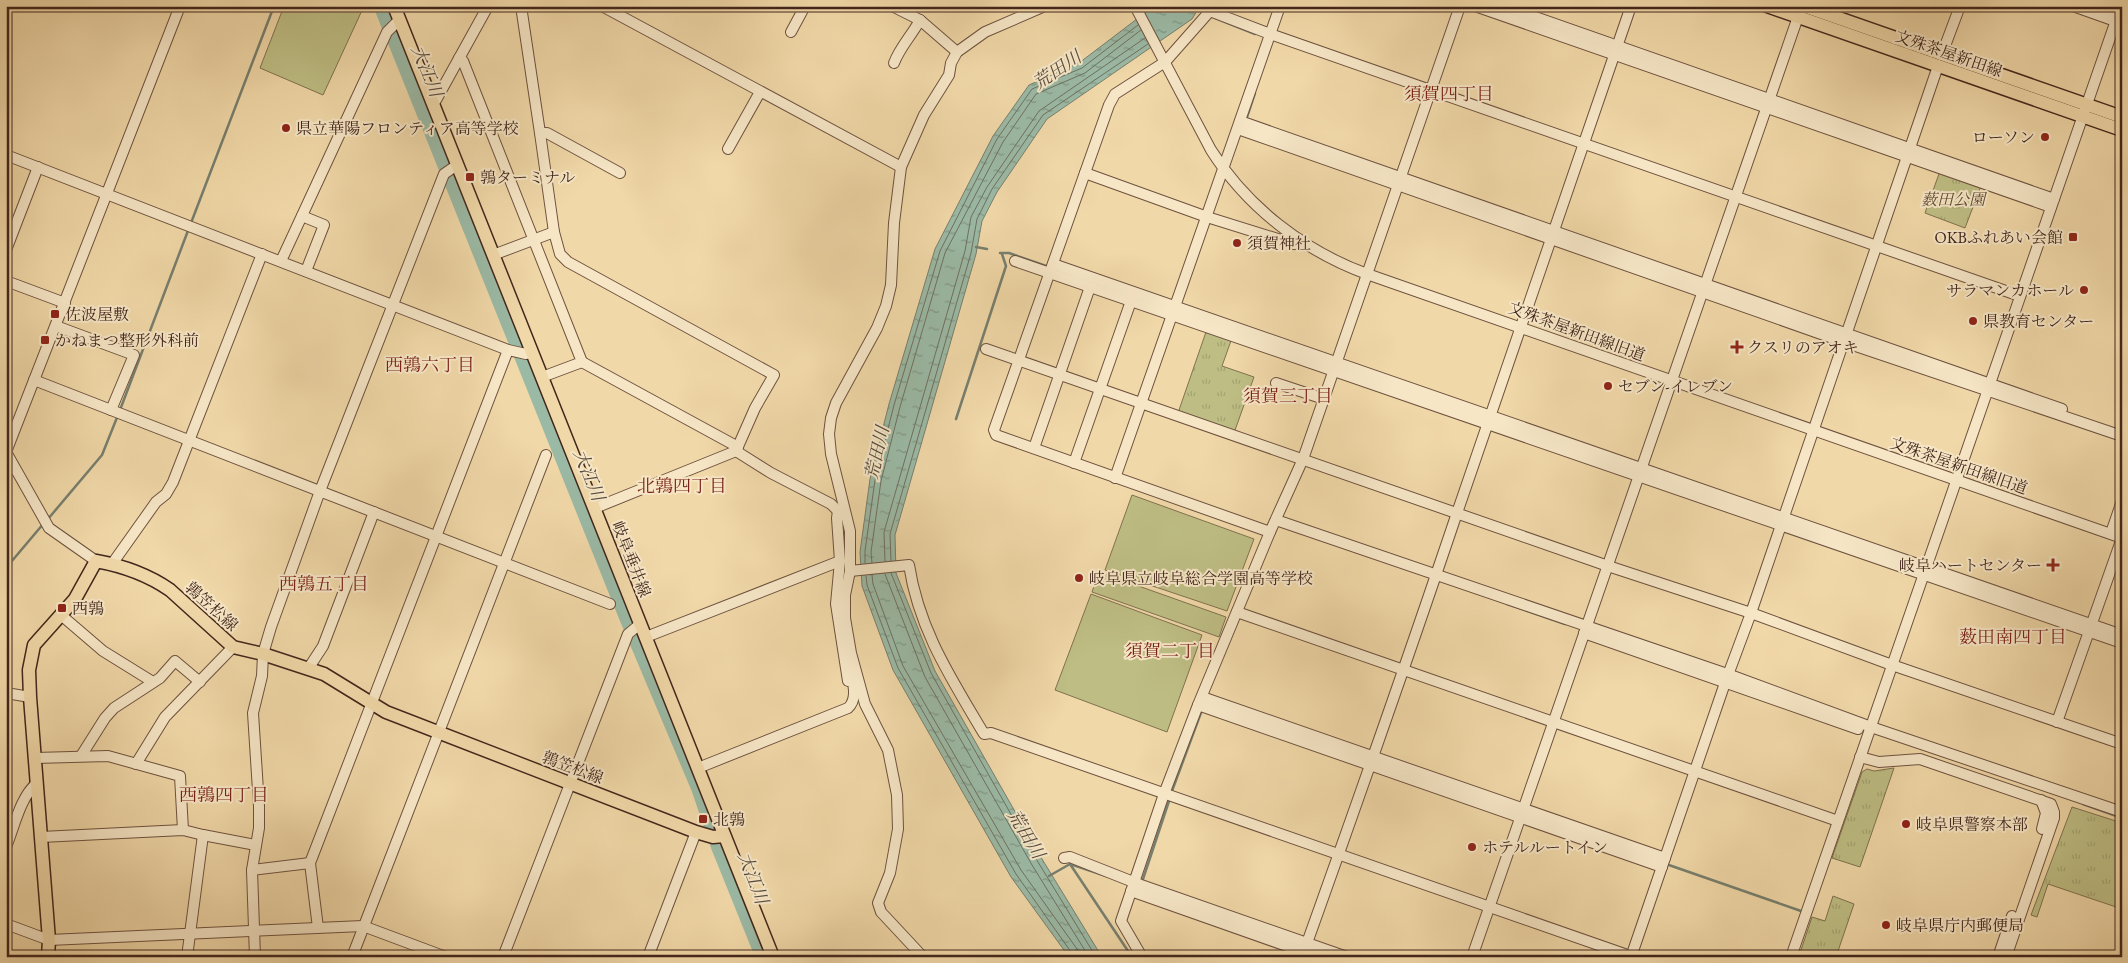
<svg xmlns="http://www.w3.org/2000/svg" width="2128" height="963" font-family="'EB Garamond','Noto Serif JP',serif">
<defs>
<pattern id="park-tufts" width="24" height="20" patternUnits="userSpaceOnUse" patternTransform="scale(1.25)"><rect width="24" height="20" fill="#bebe84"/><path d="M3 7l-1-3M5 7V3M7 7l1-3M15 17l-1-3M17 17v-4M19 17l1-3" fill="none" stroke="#a4a371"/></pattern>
<pattern id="water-ripples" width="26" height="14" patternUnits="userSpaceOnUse" patternTransform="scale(1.25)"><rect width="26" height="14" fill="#9bbaa6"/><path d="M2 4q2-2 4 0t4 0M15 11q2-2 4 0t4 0" fill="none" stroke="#809786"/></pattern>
</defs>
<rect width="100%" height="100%" fill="#f1d8a8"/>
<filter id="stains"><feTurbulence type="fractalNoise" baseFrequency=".004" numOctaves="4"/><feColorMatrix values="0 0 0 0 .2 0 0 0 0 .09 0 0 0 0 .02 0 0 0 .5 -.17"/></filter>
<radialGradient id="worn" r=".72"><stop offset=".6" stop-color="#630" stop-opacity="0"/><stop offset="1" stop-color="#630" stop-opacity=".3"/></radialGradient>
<g fill="url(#park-tufts)" stroke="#807250">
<polygon points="1940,171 1981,186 1965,228 1925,213"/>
<polygon points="1207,329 1232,338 1222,366 1254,377 1234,433 1178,413"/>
<polygon points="1894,768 1860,867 1832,858 1862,772 1867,769 1874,771"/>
<polygon points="2072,807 2122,823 2122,909 2048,884 2037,917 2031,915"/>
<polygon points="1833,896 1854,904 1836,957 1810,957 1800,953 1812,917 1825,921"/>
</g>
<g fill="#bebe84" stroke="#807250">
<polygon points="284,6 364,6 323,95 260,68"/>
<polygon points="1132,495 1254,539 1227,611 1105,570"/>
<polygon points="1099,572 1226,617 1219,637 1092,592"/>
<polygon points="1091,594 1202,635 1167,732 1055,690"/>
</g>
<polygon fill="url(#water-ripples)" stroke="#777f6f" points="1154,6 1200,6 1192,19 1047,119 997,192 982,221 976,254 895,535 896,573 935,671 1042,859 1102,957 1069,957 1011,877 893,670 862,586 860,552 870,479 889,404 935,249 993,136 1029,85 1079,63"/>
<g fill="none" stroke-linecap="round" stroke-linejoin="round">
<g stroke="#6e7061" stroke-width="1">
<polyline points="885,561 884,532 965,251 971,217 987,187 1039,111 1145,38"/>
<polyline points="891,561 890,534 971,253 977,219 992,189 1043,115 1148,44"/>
<polyline points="865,563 865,551 875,480 894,405 940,251 997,139 1032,89 1082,68 1138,25"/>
<polyline points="872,563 871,552 881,481 900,407 945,253 1003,142 1036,94 1085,73 1141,30"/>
<polyline points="891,573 931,673 1038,862 1096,957"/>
<polyline points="885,574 925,677 1032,865 1089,957"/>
<polyline points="872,575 873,584 903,666 1021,870 1077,949 1079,957"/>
<polyline points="866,576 867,585 898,668 1016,874 1071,952 1072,957"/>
</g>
<g stroke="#777f6f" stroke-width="2.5">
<polyline points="1195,6 1202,11"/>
<polyline points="1210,16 1255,34"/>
<polyline points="1247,117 1255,93"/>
<polyline points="191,223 274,6"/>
<polyline points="976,247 987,249"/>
<polyline points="1000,253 1009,253 1049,267"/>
<polyline points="120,410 189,228"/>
<polyline points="956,419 1006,266 1002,254"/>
<polyline points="48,519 102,455 118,415"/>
<polyline points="6,568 44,523"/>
<polyline points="1507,604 1565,624"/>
<polyline points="1172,791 1202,710"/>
<polyline points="2083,804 2122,818"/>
<polyline points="1070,864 1132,957"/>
<polyline points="1666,864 1801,911"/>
<polyline points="1049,876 1070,864 1106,876"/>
<polyline points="1142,882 1169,801"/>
</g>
<polyline stroke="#9bbaa6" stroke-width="15" points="381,6 626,616 699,789 719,848 763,957"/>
<defs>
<g id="minor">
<polyline points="521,6 540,133"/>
<polyline points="602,6 901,167"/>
<polyline points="892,6 920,20 957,52"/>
<path d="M 1135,6 L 1211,150 C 1247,207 1304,251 1367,274 L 2122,538"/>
<polyline points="1475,6 2051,207"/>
<polyline points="1504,6 2054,199"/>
<polyline points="2073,6 2121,23"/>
<polyline points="2101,6 2122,14"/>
<polyline points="791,32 805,6"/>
<polyline points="1942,54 1960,6"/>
<polyline points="459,58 463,61 582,362 542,377"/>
<path d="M 894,63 C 900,47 912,35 920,20"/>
<polyline points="432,103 436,100 488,6"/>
<polyline points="1240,121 2062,409"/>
<polyline points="1238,129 1844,342 2122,436"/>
<polyline points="728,149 760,92"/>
<polyline points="6,155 508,350 526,354 532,352"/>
<polyline points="1085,173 1207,217 1294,244 1300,240"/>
<polyline points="302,216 324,225 306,271"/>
<polyline points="554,232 540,133 547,133 620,173"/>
<polyline points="6,250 38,167"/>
<polyline points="493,255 554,232 560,254 568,262 774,375 755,408 736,451"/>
<polyline points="281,261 387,32 399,20"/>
<polyline points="1015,261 2122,643"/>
<polyline points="1053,264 2122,635"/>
<polyline points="6,281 65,303"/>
<polyline points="56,326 134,355 111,410"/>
<polyline points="986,349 1608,566 1751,613 1892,665 2122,744"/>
<polyline points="582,362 738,447"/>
<polyline points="34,380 610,604"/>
<polyline points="1276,383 1324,399"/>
<polyline points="1034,448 1090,287"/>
<polyline points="736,451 771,473 831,504 838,511 840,515"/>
<polyline points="1074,463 1131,301"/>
<polyline points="1115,478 1280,6"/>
<polyline points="595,508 736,451"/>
<polyline points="838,511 837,518 840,561 836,604 848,681"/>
<polyline points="1276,520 1730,675 1871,727 2122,812"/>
<polyline points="1270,532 996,435 994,430 1109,105 1115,94 1165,62 1210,11 1270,34 2020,296"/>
<polyline points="2111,533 2122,501"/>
<polyline points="96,561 49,528 6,452 180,6"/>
<polyline points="112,564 156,502 166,494 173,482 262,254"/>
<path d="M 850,571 L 909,565 C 919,630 951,678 984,734 L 991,733 L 1633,957"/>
<polyline points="1237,612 1838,821"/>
<polyline points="61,615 103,651 153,682"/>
<polyline points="1584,633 1858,729"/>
<polyline points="646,637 840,561"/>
<polyline points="308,669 323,646 374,512"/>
<polyline points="6,693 30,697"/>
<polyline points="1202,697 1665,858"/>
<polyline points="1198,705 1662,867"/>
<polyline points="2057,722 2122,538"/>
<polyline points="81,756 105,718 114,708 160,678 175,661 200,682"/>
<polyline points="1860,757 1879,762 1920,759 2051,804 2054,812 2054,818 2006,957"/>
<polyline points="35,758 108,756 180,776 183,830"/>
<polyline points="136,764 165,717 233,647"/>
<path d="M 698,768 L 848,708 C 858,699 853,683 851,671"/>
<polyline points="2041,800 2046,813 2042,829"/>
<polyline points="41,837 183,830 203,835 256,845"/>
<path d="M 6,847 C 14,828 20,797 37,783"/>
<polyline points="1064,858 1070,857 1141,885 1347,957"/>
<polyline points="252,870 310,863"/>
<polyline points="1131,891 1318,957"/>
<polyline points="6,924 49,940 363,926 446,957"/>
<polyline points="318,928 310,863 508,350"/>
<polyline points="187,957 203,835"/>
<polyline points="255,957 252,870 259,828 259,806 253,713 262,676 263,654 271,627 320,491 444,174 457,165"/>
<polyline points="352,957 546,455"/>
<polyline points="503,957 628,634 640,624"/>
<polyline points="648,957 696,832"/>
<polyline points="923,957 881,912 878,903 890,873 898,829 897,795 888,750 865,704 851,653 845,618 845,595 850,571 850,531 831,454 829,434 831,418 836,403 877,328 886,306 891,285 894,223 901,167 924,115 949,75 951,63 957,52 985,32 1045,6"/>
<polyline points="1142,957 1121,921 1164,794 1198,705 1270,532 1303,459 1460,6"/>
<path d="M 1302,957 C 1355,809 1407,661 1457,513 L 1631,6"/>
<polyline points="1472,957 1800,11"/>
<polyline points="1631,957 1725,683 1751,613 1938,66"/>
<polyline points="1791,957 2121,6"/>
<polyline points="1998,957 2012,916"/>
</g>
<g id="major">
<polyline points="394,6 773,957"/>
<polyline points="1767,6 2122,130"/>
<polyline points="1804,6 2122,117"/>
<path d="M 48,957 L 49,940 L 30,697 L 29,670 L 34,645 L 75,599 L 96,561 C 124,566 147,574 170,590 L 233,647 L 263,654 L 324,674 L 386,712 L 696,832 L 713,837 L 724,836"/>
</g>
</defs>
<use href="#minor" stroke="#6e523f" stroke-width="12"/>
<use href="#major" stroke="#42261c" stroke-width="15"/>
<use href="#minor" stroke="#f6e6c6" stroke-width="10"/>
<use href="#major" stroke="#f1d8a8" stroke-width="12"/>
</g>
<g fill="#8f2418" stroke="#f6e6c6" stroke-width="2">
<circle cx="286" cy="128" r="5"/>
<circle cx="2045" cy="137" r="5"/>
<rect x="465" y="172" width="10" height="10" rx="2.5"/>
<rect x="2068" y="232" width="10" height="10" rx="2.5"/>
<circle cx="1237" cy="243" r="5"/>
<circle cx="2084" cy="290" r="5"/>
<rect x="50" y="309" width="10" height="10" rx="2.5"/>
<circle cx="1973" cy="321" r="5"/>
<rect x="40" y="335" width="10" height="10" rx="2.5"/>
<path d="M1734.5 339.5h5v5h5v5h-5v5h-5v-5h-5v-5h5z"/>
<circle cx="1608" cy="386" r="5"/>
<path d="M2050.5 557.5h5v5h5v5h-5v5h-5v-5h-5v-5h5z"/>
<circle cx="1079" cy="578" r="5"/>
<rect x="57" y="603" width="10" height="10" rx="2.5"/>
<rect x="698" y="814" width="10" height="10" rx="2.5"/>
<circle cx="1906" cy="824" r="5"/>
<circle cx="1472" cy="847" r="5"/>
<circle cx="1886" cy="925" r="5"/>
</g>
<g text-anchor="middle" stroke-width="4" stroke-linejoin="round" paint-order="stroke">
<g font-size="16" fill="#42261c" stroke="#f6e6c6">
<text transform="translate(1949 53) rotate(19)" y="6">文殊茶屋新田線</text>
<text transform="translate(1577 331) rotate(20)" y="6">文殊茶屋新田線旧道</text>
<text transform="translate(1959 465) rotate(19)" y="6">文殊茶屋新田線旧道</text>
<text transform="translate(632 559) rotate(69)" y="6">岐阜垂井線</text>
<text transform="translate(212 606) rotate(42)" y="6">鶉笠松線</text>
<text transform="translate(573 767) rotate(21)" y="6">鶉笠松線</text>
</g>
<g font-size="16" fill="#42261c" stroke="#f6e6c6" text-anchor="start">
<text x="296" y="134">県立華陽フロンティア高等学校</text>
<text x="2035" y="143" text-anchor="end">ローソン</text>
<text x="480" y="183">鶉ターミナル</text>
<text x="2063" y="243" text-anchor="end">OKBふれあい会館</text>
<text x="1247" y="249">須賀神社</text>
<text x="2074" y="296" text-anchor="end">サラマンカホール</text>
<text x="65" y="320">佐波屋敷</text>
<text x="1983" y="327">県教育センター</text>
<text x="55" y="346">かねまつ整形外科前</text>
<text x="1747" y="353">クスリのアオキ</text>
<text x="1618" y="392">セブン-イレブン</text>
<text x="2042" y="571" text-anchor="end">岐阜ハートセンター</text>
<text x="1089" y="584">岐阜県立岐阜総合学園高等学校</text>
<text x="72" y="614">西鶉</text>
<text x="713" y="825">北鶉</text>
<text x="1916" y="830">岐阜県警察本部</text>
<text x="1482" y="853">ホテルルートイン</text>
<text x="1896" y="931">岐阜県庁内郵便局</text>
</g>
<g font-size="16" font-style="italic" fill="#614c36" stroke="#f6e6c6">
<text x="1953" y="205">薮田公園</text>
</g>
<g font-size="18" font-style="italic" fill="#584b3e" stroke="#f6e6c6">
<text transform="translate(1057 70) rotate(-34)" y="6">荒田川</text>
<text transform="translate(427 71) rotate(68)" y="6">大江川</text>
<text transform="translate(877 453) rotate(-77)" y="6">荒田川</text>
<text transform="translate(589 475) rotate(68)" y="6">大江川</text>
<text transform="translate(1026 834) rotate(59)" y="6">荒田川</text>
<text transform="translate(753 878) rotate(69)" y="6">大江川</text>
</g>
<g font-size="18" fill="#7a1f14" stroke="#f6e6c6">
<text x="1449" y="100">須賀四丁目</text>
<text x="430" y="371">西鶉六丁目</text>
<text x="1288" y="402">須賀三丁目</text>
<text x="682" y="492">北鶉四丁目</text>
<text x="324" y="590">西鶉五丁目</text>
<text x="2013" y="643">薮田南四丁目</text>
<text x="1170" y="657">須賀二丁目</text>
<text x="224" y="801">西鶉四丁目</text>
</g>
</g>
<rect width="2128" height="963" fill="none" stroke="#f1d8a8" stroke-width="25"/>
<rect x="8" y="8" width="2113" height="948" fill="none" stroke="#42261c" stroke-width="2.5"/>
<rect x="12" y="12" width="2103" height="938" fill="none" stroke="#42261c"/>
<rect width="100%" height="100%" filter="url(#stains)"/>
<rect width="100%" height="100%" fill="url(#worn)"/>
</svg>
